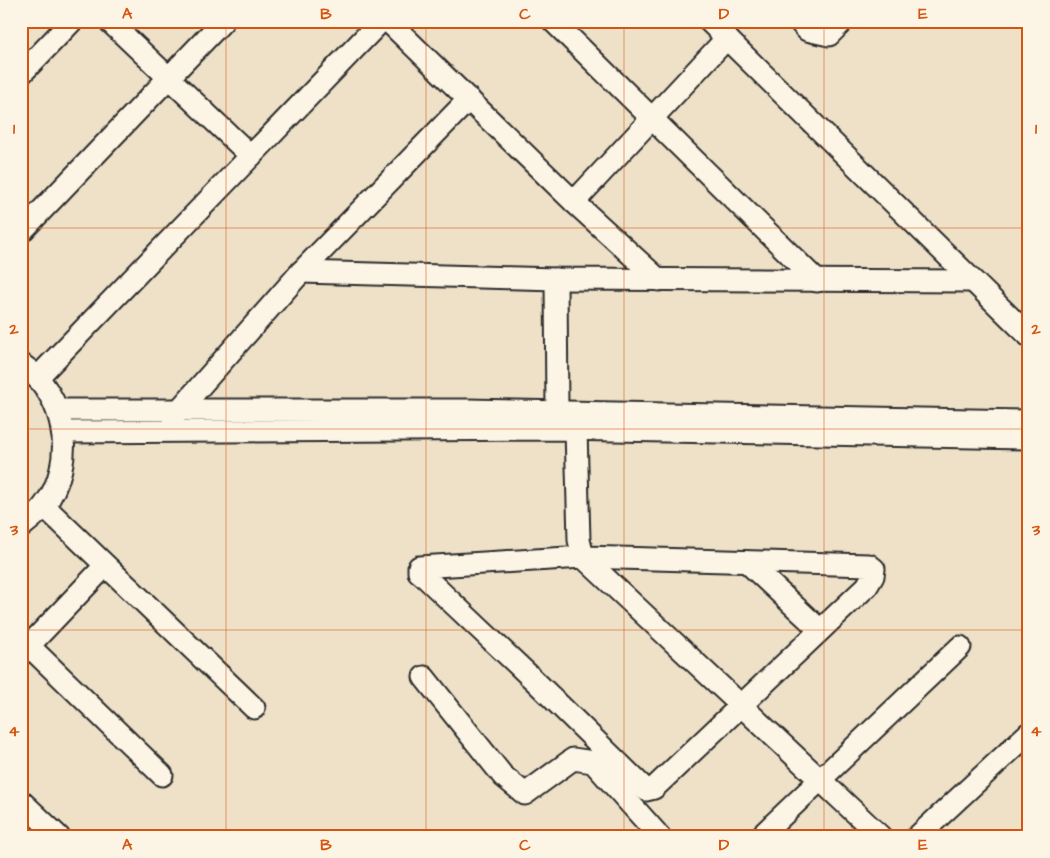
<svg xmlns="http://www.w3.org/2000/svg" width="1050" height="858" font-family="'Architects Daughter',sans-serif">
<rect width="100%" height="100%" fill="#eee1c8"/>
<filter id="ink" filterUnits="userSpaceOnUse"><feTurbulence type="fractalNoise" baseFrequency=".02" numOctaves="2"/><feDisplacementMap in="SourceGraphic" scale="10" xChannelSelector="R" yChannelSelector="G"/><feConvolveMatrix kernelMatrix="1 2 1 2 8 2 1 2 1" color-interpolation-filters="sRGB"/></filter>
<g filter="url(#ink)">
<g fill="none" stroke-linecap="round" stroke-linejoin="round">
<defs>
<g id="minor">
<polyline points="109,21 251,156"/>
<polyline points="388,21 574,202 659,280"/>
<polyline points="553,21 817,281"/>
<polyline points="709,21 1029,336"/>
<polyline points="799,21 807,30 829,35 843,21"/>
<polyline points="21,74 72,21"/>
<polyline points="574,202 727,38"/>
<polyline points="21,232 223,21"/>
<polyline points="301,272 556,279 973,281"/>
<polyline points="556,279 557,412 560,424"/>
<path d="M 21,364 C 67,394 77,463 44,506 C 38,514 28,521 21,527"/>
<polyline points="37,378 381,21"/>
<polyline points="57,410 468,410 1029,421"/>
<polyline points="173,417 301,272 469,99"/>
<polyline points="576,430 579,540 583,557 881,837"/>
<polyline points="62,432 561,429 1029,438"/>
<polyline points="44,506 254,708"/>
<polygon points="583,557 869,565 874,569 873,576 867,586 654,788 646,790 537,683 425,577 419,572 419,567"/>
<polyline points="747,562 820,630"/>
<polyline points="29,646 162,775"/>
<polyline points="21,654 105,566"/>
<polyline points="424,677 503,776 525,794 573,759 593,762 660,837"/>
<polyline points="21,801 59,837"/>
<polyline points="760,837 960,647"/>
<polyline points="917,837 1029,733"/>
</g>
</defs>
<use href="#minor" stroke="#2b2b2b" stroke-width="25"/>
<use href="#minor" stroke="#fcf5e5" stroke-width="21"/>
</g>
</g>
<path fill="none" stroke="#d5540f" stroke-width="1" stroke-opacity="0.55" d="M 226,21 L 226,837M 426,21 L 426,837M 624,21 L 624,837M 824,21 L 824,837M 21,228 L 1029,228M 21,429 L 1029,429M 21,630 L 1029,630"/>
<rect width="1050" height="858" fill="none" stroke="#fcf5e5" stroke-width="55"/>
<rect x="28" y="28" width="994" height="802" fill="none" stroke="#d5540f" stroke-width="2"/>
<g font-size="16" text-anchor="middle" font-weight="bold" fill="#d5540f">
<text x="127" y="19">A</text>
<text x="326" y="19">B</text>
<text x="525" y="19">C</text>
<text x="724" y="19">D</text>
<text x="923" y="19">E</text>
<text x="14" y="134">1</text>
<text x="1036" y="134">1</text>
<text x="14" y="334">2</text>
<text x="1036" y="334">2</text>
<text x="14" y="535">3</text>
<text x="1036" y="535">3</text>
<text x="14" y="736">4</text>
<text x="1036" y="736">4</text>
<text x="127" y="850">A</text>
<text x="326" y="850">B</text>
<text x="525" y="850">C</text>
<text x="724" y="850">D</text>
<text x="923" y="850">E</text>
</g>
</svg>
